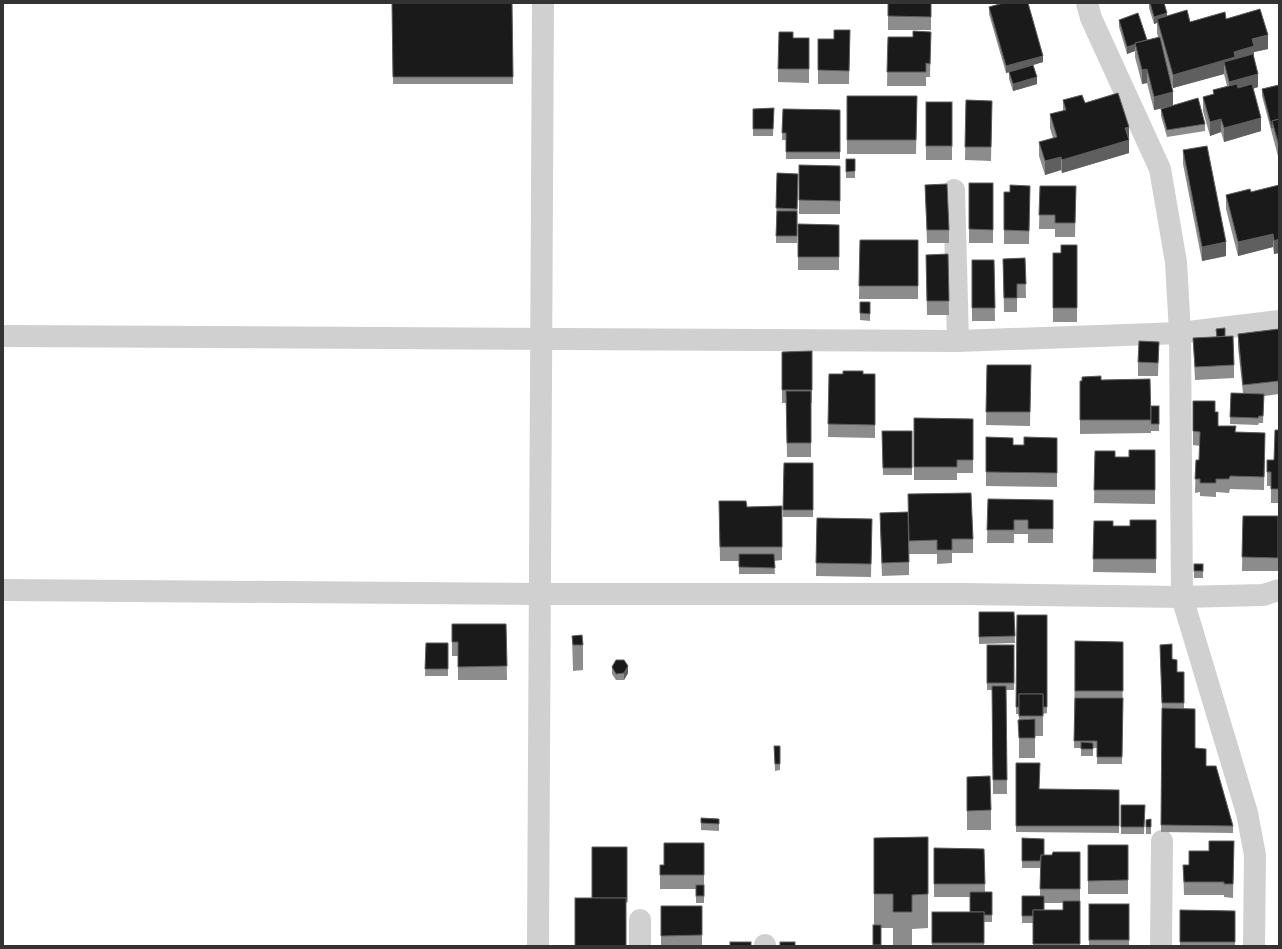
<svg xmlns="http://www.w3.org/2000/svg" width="1282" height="949" font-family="'DM Sans',sans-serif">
<rect width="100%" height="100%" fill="#fff"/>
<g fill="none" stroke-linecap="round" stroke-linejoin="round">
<g stroke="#d0d0d0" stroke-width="22">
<polyline points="1087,3 1091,18 1160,169 1176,262 1180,333 1182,597 1247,813 1255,855 1254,946"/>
<polyline points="954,190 958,341"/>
<polyline points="3,336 958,341 1180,333 1279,321"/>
<polyline points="3,590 541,594 963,594 1182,597 1263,595 1279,590"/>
<polyline points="640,920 640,946"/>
<polyline points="765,945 765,946"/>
<polyline points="538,946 543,3"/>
<polyline points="1161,946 1162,841"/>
</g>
</g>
<g fill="#8c8c8c" fill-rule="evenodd">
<polygon points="392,3 512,3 513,84 393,84"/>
<rect x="888" y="3" width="43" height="27"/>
<polygon points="1149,3 1164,3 1167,16 1190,22 1226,19 1268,49 1254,52 1254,58 1258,87 1253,89 1261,131 1224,142 1221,132 1210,136 1203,111 1203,97 1213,94 1213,90 1227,86 1224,74 1173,88 1170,79 1173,106 1205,124 1205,131 1167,137 1161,116 1161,109 1173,106 1154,110 1147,83 1142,84 1135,57 1135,51 1127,54 1119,27 1119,20 1147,40 1158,37 1157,33 1157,23 1154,24 1149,8"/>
<polygon points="989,7 1043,62 1033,65 1037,84 1013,91 1009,79 1009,72 1006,73 989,14"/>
<polygon points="850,30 849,84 818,84 818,39 834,39"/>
<polygon points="931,32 930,77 926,77 926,86 887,86 888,37 913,37"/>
<polygon points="793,38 809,38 809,83 778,82 778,69"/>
<polygon points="1279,85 1279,160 1262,96 1262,89"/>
<polygon points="847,96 917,96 916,154 847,154"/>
<polygon points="966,100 992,101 991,161 965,160"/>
<polygon points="1063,100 1085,103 1129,127 1129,153 1062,173 1061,170 1045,175 1039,156 1039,142 1053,138 1050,128 1050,114 1063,111"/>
<rect x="926" y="102" width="26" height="58"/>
<polygon points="774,108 773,136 753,136 753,109"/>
<polygon points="783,109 840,110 840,159 786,159 786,140 782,140"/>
<polygon points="1183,150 1226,256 1202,261 1183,164"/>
<rect x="846" y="159" width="9" height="19"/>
<polygon points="799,165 840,166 840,214 799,214"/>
<polygon points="777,173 798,174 797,243 776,243"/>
<rect x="969" y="183" width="24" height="60"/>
<polygon points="925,185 949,230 949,243 927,243"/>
<polygon points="1279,185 1279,253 1274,254 1273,247 1238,256 1226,209 1226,195 1251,192"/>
<polygon points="1030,186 1029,244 1004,244 1004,192 1010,192"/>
<polygon points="1040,186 1076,186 1075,237 1055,237 1055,229 1039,229"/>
<polygon points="798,224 839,225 839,270 798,270"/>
<polygon points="860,240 918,240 918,299 859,299"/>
<polygon points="1077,245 1077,322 1053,322 1053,253 1061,253"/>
<polygon points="948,254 949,315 927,315 926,255"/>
<polygon points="1025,258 1026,298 1017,298 1017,312 1004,312 1003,259"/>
<polygon points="972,260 994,260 995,321 972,321"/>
<polygon points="860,302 870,302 870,321 860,320"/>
<polygon points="1216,329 1225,336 1234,365 1234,378 1195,380 1193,338 1216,337"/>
<polygon points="1279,329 1279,394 1264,396 1263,423 1259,423 1258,425 1230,424 1231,393 1243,393 1238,348 1238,334"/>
<polygon points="1159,342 1158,376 1138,376 1138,362"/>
<polygon points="812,351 812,403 811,403 811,457 787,457 786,403 782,403 782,352"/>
<polygon points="987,365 1031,365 1030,426 986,425"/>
<polygon points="829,374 875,374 875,438 828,437"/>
<polygon points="1150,379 1151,433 1080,434 1080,381 1101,380"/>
<rect x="1151" y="406" width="8" height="25"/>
<polygon points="1215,412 1218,426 1236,432 1265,433 1264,490 1230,489 1229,493 1216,492 1216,497 1200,496 1200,492 1195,493 1196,460 1199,460 1200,446 1193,445 1193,431"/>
<polygon points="914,418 973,419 973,473 957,473 957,480 914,480"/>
<polygon points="1279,430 1279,503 1271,503 1271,486 1267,486 1267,460 1274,460"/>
<polygon points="882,431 912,431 912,475 883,475"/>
<polygon points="986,437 1013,445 1024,445 1057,438 1057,487 986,486"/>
<polygon points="1155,450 1155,504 1094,503 1095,451 1115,457 1129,457"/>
<polygon points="784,463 813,463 813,517 783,517"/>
<polygon points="988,499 1053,500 1053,543 1028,543 1028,534 1014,534 1014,543 987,543"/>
<polygon points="719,501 747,507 782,506 782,560 774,561 775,574 739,574 739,561 720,561"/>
<polygon points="908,508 973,539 973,553 952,553 952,563 937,564 937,554 909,554"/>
<polygon points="1243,516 1278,516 1278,571 1242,571"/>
<polygon points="817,518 872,519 871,577 816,576"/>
<polygon points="1156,520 1156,573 1093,572 1094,521 1113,526 1130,526"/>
<polygon points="880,526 909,562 909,575 882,576"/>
<rect x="1194" y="564" width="9" height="14"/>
<polygon points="979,612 1014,612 1015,643 979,644"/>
<polygon points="1017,615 1047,615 1047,713 1043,714 1043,736 1035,736 1035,758 1019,758 1019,714 1016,714"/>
<polygon points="452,624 506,624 507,680 458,680 458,656 452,656"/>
<polygon points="572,636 583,645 583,670 573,671"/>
<polygon points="1075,641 1123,642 1122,764 1097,764 1097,748 1093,748 1093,756 1081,756 1081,748 1074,748"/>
<polygon points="426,643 448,643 448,676 425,676"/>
<polygon points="987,645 1014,645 1014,690 1006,690 1007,794 993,794 992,690 987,690"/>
<polygon points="1160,645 1172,659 1177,672 1184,672 1184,709 1195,748 1206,766 1233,826 1233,833 1161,832 1162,710"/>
<polygon points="612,667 628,673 624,680 616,680 612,674"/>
<polygon points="774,746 780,746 780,770 775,771"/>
<polygon points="1016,763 1039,789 1119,790 1119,833 1016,832"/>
<polygon points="967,777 991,810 991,830 967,830"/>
<polygon points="1121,805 1145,805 1144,834 1121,834"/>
<polygon points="701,818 719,819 719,831 701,830"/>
<polygon points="1151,819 1151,834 1146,834 1146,820"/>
<polygon points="928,837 928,928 912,929 912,945 893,946 893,928 881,928 881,946 873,946 873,925 874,925 874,838"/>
<path d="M 1022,838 L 1044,855 L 1052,855 L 1080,852 L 1080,946 L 1033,946 L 1033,923 L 1022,923 L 1022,896 L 1040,896 L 1040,868 L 1022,868 ZM 1044,903 L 1063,903 L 1063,910 L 1044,910 Z"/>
<polygon points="1234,841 1233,898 1224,897 1224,895 1184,895 1183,865 1189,865 1209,851"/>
<polygon points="704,843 704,903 696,903 696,889 660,889 660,865 664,865"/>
<rect x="1088" y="845" width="40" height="49"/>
<polygon points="934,848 984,849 985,892 992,892 992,922 984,922 984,946 932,946 932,912 970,912 970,897 934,897"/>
<rect x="1089" y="904" width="40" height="42"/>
<rect x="661" y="906" width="41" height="40"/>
<polygon points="1180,910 1235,911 1235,946 1180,946"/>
</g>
<g fill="#5f5f5f">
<polygon points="1167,13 1167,20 1157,19 1157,23 1154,24 1154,17"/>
<polygon points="1268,35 1268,49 1254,52 1254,60 1224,62 1224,74 1173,88 1173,75 1234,52 1252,39"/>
<polygon points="1135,44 1135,51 1127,54 1127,47"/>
<polygon points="1043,56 1043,62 1006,73 1006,66"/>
<polygon points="1147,69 1147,83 1142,84 1142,70"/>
<polygon points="1258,74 1258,87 1229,95 1229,82"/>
<polygon points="1037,77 1037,84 1013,91 1013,84"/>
<polygon points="1173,92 1173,106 1154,110 1154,97"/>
<polygon points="1261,118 1261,131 1224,142 1224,128"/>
<polygon points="1221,119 1221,132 1210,136 1210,122"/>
<polygon points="1129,127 1129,153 1062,173 1062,160 1125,128"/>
<polygon points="1061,157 1061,170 1045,175 1045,161"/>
<polygon points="1273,234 1273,247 1238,256 1238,242"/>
<polygon points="1279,239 1279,253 1274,254 1274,241"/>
<polygon points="1226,242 1226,256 1202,261 1202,247"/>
<polygon points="628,666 628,673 624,680 624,673"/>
</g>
<g fill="#1a1a1a" stroke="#5f5f5f">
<polygon points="392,3 512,3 513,77 393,77"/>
<polygon points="888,3 931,3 931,17 888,16"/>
<polygon points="1003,3 1028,3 1043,56 1006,66 989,7"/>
<polygon points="1150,3 1164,3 1167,13 1154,17"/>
<polygon points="1260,9 1268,35 1252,39 1254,46 1234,52 1235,57 1173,75 1157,19 1187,10 1190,22 1225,12 1226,19"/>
<polygon points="1138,13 1147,40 1135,43 1136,44 1127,47 1119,20"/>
<polygon points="834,30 850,30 849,71 818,70 818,39 834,39"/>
<polygon points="913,31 931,32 930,64 926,63 926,72 887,72 888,37 913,37"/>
<polygon points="779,32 793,32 793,38 809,38 809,69 778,69"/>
<polygon points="1160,37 1173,92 1154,97 1147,69 1142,70 1135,43"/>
<polygon points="1253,54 1258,74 1229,82 1224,62"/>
<polygon points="1033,65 1037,77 1013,84 1009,72"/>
<polygon points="1237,84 1238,88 1252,84 1261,118 1224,128 1221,119 1210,122 1203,97 1214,94 1213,90"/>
<polygon points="1279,85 1279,119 1272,121 1272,128 1262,89"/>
<polygon points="1118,93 1129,127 1125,128 1129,140 1062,160 1061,157 1045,161 1039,142 1057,137 1050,114 1066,110 1063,100 1082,95 1085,103"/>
<polygon points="847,96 917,96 916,140 847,140"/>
<polygon points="1198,98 1205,124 1167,130 1161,109"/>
<polygon points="966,100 992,101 991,147 965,147"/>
<rect x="926" y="102" width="26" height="44"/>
<polygon points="774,108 773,129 753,129 753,109"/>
<polygon points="783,109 840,110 840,152 786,152 786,133 782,133"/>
<polygon points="1279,119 1279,146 1272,121"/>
<polygon points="1207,146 1226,242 1202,247 1183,150"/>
<polygon points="846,159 855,159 855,171 846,172"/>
<polygon points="799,165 840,166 840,201 799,200"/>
<polygon points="777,173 798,174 797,209 776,208"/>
<polygon points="969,183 993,183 993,230 969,229"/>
<polygon points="947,184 949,230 927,230 925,185"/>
<polygon points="1010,185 1030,186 1029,231 1004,230 1004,192 1010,192"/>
<polygon points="1279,185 1279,239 1274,241 1273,234 1238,242 1226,195 1250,189 1251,192"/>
<polygon points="1040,186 1076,186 1075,223 1055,223 1055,215 1039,215"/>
<polygon points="777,211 797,211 797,236 776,236"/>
<polygon points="798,224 839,225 839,257 798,257"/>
<polygon points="860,240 918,240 918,286 859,286"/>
<polygon points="1061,245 1077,245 1077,308 1053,308 1053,253 1061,253"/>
<polygon points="948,254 949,301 927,301 926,255"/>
<polygon points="1025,258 1026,284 1017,284 1017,298 1004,298 1003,259"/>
<polygon points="972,260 994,260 995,308 972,308"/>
<polygon points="860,302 870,302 870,314 860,313"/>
<polygon points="1225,328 1225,336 1217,337 1216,329"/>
<polygon points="1279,329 1279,381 1243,385 1238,334"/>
<polygon points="1233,336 1234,365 1195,367 1193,338"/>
<polygon points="1139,341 1159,342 1158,363 1138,362"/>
<polygon points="812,351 812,390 782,390 782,352"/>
<polygon points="987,365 1031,365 1030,412 986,412"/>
<polygon points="843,371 863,371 863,374 875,374 875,425 828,424 829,374 843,374"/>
<polygon points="1101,376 1101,380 1150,379 1151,420 1080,420 1080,381 1082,381 1082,377"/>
<polygon points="786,391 811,391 811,443 787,443"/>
<polygon points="1231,393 1264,394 1263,416 1259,416 1258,418 1230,417"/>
<polygon points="1193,401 1215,401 1215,412 1218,412 1218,426 1236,426 1235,432 1265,433 1264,477 1230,476 1229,479 1216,479 1216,483 1200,483 1200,479 1195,479 1196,460 1199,460 1200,432 1193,431"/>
<rect x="1151" y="406" width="8" height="18"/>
<polygon points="914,418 973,419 973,460 957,460 957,467 914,467"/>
<polygon points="1275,430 1279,430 1279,489 1271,489 1271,472 1267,472 1267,460 1274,460"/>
<polygon points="882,431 912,431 912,468 883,468"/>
<polygon points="986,437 1013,438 1013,445 1024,445 1024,437 1057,438 1057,473 986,472"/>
<polygon points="1129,450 1155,450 1155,490 1094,490 1095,451 1115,451 1115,457 1129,457"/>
<polygon points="784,463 813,463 813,510 783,510"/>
<polygon points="971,493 973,539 952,539 952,550 937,550 937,540 909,541 908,494"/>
<polygon points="988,499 1053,500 1053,529 1028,529 1028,520 1014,520 1014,530 987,530"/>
<polygon points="719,501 746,501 747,507 782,506 782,547 720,547"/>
<polygon points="908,512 909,562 882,563 880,513"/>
<polygon points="1243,516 1278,516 1278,558 1242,557"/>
<polygon points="817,518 872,519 871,564 816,563"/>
<polygon points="1130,520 1156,520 1156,559 1093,559 1094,521 1113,521 1113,526 1130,526"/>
<polygon points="739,554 774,554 775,568 739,567"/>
<rect x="1194" y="564" width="9" height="7"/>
<polygon points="979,612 1014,612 1015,636 979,637"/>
<polygon points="1017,615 1047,615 1047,707 1043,707 1043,694 1019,694 1019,707 1016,707"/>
<polygon points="452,624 506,624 507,666 458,667 458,642 452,642"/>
<polygon points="582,635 583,645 573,645 572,636"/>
<polygon points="1075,641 1123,642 1123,691 1075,691"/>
<polygon points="426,643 448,643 448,669 425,669"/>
<polygon points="1172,644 1172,659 1177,660 1177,672 1184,672 1184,703 1162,703 1160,645"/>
<rect x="987" y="645" width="27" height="38"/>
<polygon points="616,660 624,660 628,666 624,673 616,674 612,667"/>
<polygon points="992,686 1006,686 1007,780 993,780"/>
<rect x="1019" y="694" width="24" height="22"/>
<polygon points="1075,698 1123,698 1122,757 1097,757 1097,741 1074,741"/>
<polygon points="1162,708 1195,709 1195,748 1206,749 1206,766 1216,766 1233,826 1161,825"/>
<polygon points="1035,719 1035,738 1019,738 1018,720"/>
<polygon points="1081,742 1093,743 1093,749 1081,749"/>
<polygon points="774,746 780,746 780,764 775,764"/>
<polygon points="1016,763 1040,763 1039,789 1119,790 1119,826 1016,826"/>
<polygon points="990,776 991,810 967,811 967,777"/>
<polygon points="1121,805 1145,805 1144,827 1121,827"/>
<polygon points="701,818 719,819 719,824 701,823"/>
<polygon points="1151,819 1151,827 1146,827 1146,820"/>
<polygon points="928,837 928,894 912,895 912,912 893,912 893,894 874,894 874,838"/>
<polygon points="1022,838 1044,839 1044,855 1041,855 1040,861 1022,861"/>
<polygon points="1209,841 1234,841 1233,884 1224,884 1224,882 1184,882 1183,865 1189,865 1189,851 1209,851"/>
<polygon points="664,843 704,843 704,875 660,875 660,865 664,865"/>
<polygon points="1088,845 1128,845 1128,880 1088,881"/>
<polygon points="592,847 627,847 627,902 626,902 626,898 592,898"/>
<polygon points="934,848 984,849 985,884 934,884"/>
<polygon points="1053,852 1080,852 1080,889 1040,889 1041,855 1052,855"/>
<rect x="696" y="885" width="8" height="11"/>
<polygon points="970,892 992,892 992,915 984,915 984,912 970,912"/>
<polygon points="1022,896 1044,896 1044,910 1033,910 1033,916 1022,916"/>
<rect x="575" y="898" width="51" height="48"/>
<polygon points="1063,901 1080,901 1080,944 1033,944 1033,910 1063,910"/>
<rect x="1089" y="904" width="40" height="36"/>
<polygon points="661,906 702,906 702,935 661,936"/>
<polygon points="1180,910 1235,911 1235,942 1180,942"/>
<rect x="932" y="912" width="52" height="31"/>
<rect x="873" y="925" width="8" height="20"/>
<rect x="730" y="942" width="21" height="4"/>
<rect x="780" y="942" width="15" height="4"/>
</g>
<rect width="1282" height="949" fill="none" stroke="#333333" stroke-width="8"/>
</svg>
